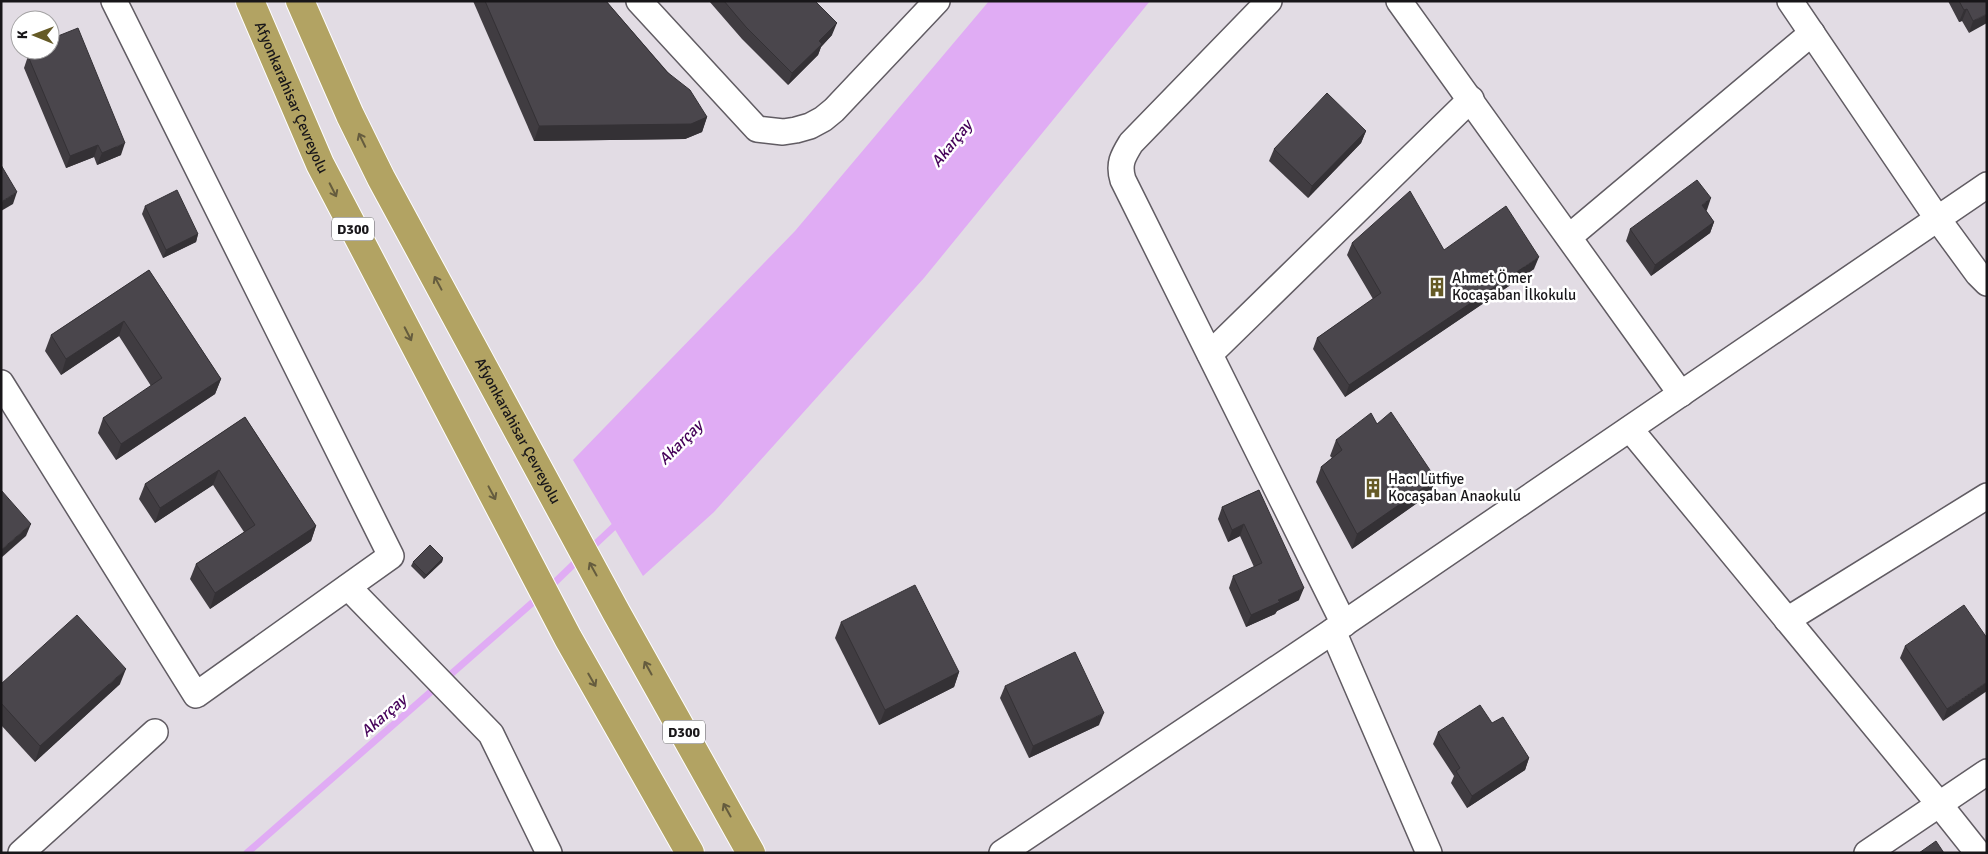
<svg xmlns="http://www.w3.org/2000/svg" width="1988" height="854" font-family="Signika,sans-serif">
<rect width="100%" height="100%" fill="#e2dce4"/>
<polygon fill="#e0acf4" points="989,1 1150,1 924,278 714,512 643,576 573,460 795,231"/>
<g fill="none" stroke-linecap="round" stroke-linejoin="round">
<g stroke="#e0acf4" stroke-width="7">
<polyline points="588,551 620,521"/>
<polyline points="548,589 580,558"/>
<polyline points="247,853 540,596"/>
</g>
<defs>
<g id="minor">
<polyline points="639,1 757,129 783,132 796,130 810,126 823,119 834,110 937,1"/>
<path d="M 1269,1 L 1131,143 C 1123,156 1118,164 1123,180 L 1344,624"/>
<polyline points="1399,1 1681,394"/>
<polyline points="1790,1 1937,218 1978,274 1987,283"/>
<polyline points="1569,237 1812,33"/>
<polyline points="1210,354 1471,99"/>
<polyline points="1,383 196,695 391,556 114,1"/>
<polyline points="1630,429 1939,804 1978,853"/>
<polyline points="348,587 491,734 549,853"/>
<polyline points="1787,620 1987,496"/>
<polyline points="1333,631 1429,853"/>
<polyline points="21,853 155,732"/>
<polyline points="1002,853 1333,631 1987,185"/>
<polyline points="1867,853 1987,772"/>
</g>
<g id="trunk">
<path id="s1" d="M 250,1 L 320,164 L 568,638 L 690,853"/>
<path id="s2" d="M 300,1 L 350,115 L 381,178 L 616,612 L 751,853"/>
</g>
</defs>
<use href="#minor" stroke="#615c63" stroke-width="28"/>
<use href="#trunk" stroke="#fff" stroke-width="30"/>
<use href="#minor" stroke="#fff" stroke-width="25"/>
<use href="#trunk" stroke="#b2a363" stroke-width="28"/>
</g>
<g fill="#403c41">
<polygon points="473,1 606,1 707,117 702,132 685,139 534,141"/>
<polygon points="709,1 815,1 832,35 821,47 818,55 788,85 742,39"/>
<polygon points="1948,1 1987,1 1969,33 1962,21 1959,22"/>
<polygon points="53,38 121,155 97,165 94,157 66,168 24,68 28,56 50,47"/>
<polygon points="1366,131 1361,143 1308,198 1269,161 1274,149"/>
<polygon points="145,206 198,234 196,242 163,258 142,214"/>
<polygon points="1707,210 1706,211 1714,222 1710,233 1651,276 1626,241 1630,229"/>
<polygon points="1352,243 1444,250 1534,269 1345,397 1313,349 1317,338 1373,299 1347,255"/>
<polygon points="149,270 221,379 215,394 116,460 98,433 103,418 151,386 119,336 61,375 45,351 51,335"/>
<polygon points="245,417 316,526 311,541 210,609 190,579 196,564 244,532 213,485 155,523 139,499 145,484"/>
<polygon points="1377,424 1436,479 1430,494 1352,549 1316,482 1321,467 1332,458 1330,456 1336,440"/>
<polygon points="1259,490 1299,600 1277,611 1275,614 1246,627 1229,588 1233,576 1254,567 1240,536 1228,542 1218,519 1222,507"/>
<polygon points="443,558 442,562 424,579 411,566 413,562"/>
<polygon points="841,622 959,672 954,687 879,725 835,638"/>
<polygon points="1987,638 1943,721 1900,658 1905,646"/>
<polygon points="1,684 120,684 35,762 1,725"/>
<polygon points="1005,686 1099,725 1029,758 1000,698"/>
<polygon points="1492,723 1529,758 1525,770 1467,808 1451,783 1454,776 1433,744 1438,732"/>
</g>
<g fill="#343135">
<polygon points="1967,9 1962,21 1959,22 1964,10"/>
<polygon points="1987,14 1987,23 1969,33 1973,21"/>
<polygon points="837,23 832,35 821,47 818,55 788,85 792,73 819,41"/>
<polygon points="707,117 702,132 685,139 534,141 539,126"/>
<polygon points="1366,131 1361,143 1308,198 1312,186"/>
<polygon points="125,143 121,155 97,165 102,153"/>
<polygon points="98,145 94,157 66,168 70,156"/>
<polygon points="17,192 13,204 1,211 1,202"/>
<polygon points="1711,198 1707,210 1697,217 1702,205"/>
<polygon points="1714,222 1710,233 1651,276 1655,265"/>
<polygon points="198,234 196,242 163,258 166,250"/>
<polygon points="1539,257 1534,269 1345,397 1349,385"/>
<polygon points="124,321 119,336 61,375 66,359"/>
<polygon points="221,379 215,394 116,460 121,444"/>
<polygon points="219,470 213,485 155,523 160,508"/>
<polygon points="1436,479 1430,494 1352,549 1357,534"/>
<polygon points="31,524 26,536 1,558 1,550"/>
<polygon points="1244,524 1240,536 1228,542 1232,530"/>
<polygon points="316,526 311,541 210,609 215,593"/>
<polygon points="443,558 442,562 424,579 426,575"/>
<polygon points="1304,588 1299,600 1277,611 1275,614 1246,627 1251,615 1278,600"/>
<polygon points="126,669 120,684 35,762 40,746"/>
<polygon points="959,672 954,687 879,725 885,710"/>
<polygon points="1987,682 1987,691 1943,721 1947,709"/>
<polygon points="1104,713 1099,725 1029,758 1033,746"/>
<polygon points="1529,758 1525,770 1467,808 1472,796"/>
</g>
<g fill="#4a464c" stroke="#343135">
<polygon points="485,1 606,1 667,72 690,90 707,117 691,124 539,126"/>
<polygon points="724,1 815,1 837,23 819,41 822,44 792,73 746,27"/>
<polygon points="1959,1 1987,1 1987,14 1973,21 1967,9 1964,10"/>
<polygon points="78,28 125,143 102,153 98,145 70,156 28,56 42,50 50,50 50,47 56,44 53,38"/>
<polygon points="1327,93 1366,131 1312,186 1274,149"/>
<polygon points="1,165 17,192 1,202"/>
<polygon points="1697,180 1711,198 1702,205 1714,222 1655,265 1630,229"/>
<polygon points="177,190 198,234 166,250 145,206"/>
<polygon points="1410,191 1444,250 1506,206 1539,257 1349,385 1317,338 1381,293 1352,243"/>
<polygon points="149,270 221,379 121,444 103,418 162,378 124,321 66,359 51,335"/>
<polygon points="1391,412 1436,479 1357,534 1321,467 1342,450 1336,440 1371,413 1377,424"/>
<polygon points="245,417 316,526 215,593 196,564 255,525 219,470 160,508 145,484"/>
<polygon points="1,490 31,524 1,550"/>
<polygon points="1259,490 1304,588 1278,600 1280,602 1251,615 1233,576 1262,563 1244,524 1232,530 1222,507"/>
<polygon points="430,545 443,558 426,575 413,562"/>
<polygon points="915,585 959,672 885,710 841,622"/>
<polygon points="1964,605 1987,638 1987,682 1947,709 1905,646"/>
<polygon points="77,615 126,669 40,746 1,703 1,684"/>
<polygon points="1075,652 1104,713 1033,746 1005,686"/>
<polygon points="1480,705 1492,723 1503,717 1529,758 1472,796 1456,771 1460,768 1438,732"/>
<polygon points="1936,841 1944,853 1919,853"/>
</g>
<defs><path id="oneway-shaft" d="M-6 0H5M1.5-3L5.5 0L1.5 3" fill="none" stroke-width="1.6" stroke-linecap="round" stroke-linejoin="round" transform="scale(1.25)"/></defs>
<g stroke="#655c3e">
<use href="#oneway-shaft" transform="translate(362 140) rotate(-116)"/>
<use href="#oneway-shaft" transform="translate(333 190) rotate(63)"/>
<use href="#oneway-shaft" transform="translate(438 283) rotate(-118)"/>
<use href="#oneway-shaft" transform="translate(408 334) rotate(63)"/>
<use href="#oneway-shaft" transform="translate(492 493) rotate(62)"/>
<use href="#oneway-shaft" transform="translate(593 569) rotate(-119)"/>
<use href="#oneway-shaft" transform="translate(648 668) rotate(-119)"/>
<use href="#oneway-shaft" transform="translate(592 680) rotate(60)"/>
<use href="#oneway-shaft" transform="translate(727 810) rotate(-119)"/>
</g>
<defs>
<symbol id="building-bare" viewBox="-9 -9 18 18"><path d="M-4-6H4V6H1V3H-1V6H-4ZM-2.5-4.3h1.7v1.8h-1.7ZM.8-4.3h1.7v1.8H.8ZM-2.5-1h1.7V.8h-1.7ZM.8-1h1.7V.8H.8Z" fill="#655a26" stroke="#fff" stroke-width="2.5" paint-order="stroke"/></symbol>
</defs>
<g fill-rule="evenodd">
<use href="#building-bare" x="1423" y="273" width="28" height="28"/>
<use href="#building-bare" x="1359" y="474" width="28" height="28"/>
</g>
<g text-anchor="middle" stroke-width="5" stroke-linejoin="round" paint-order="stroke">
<g fill="#fff" stroke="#5d5c5e" stroke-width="1">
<rect x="332" y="217.5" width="42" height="23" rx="4"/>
<rect x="663" y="720.5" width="42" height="23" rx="4"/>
</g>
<g font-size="14" font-weight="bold" fill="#181619">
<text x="353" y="234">D300</text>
<text x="684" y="737">D300</text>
</g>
<g font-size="15" fill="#181619" stroke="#fff">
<text dy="5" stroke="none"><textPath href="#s1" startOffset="105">Afyonkarahisar Çevreyolu</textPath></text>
<text dy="5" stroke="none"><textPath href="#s2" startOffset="482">Afyonkarahisar Çevreyolu</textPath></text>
</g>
<g font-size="15" fill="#181619" stroke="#fff" text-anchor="start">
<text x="1452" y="283">Ahmet Ömer<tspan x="1452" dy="17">Kocaşaban İlkokulu</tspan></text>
<text x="1388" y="484">Hacı Lütfiye<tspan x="1388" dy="17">Kocaşaban Anaokulu</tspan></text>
</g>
<g font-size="16" font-style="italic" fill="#450059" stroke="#fff">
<text transform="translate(951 143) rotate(-51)" y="6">Akarçay</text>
<text transform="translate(680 442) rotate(-45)" y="6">Akarçay</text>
<text transform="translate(383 715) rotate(-41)" y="6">Akarçay</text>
</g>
</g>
<rect width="1988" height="854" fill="none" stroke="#181619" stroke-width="5"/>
<g transform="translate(35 35) rotate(271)"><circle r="24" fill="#ffffff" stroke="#a3a2a3"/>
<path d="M0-4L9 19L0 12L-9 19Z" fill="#655a26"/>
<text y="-8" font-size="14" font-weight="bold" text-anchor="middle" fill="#181619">K</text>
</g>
</svg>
